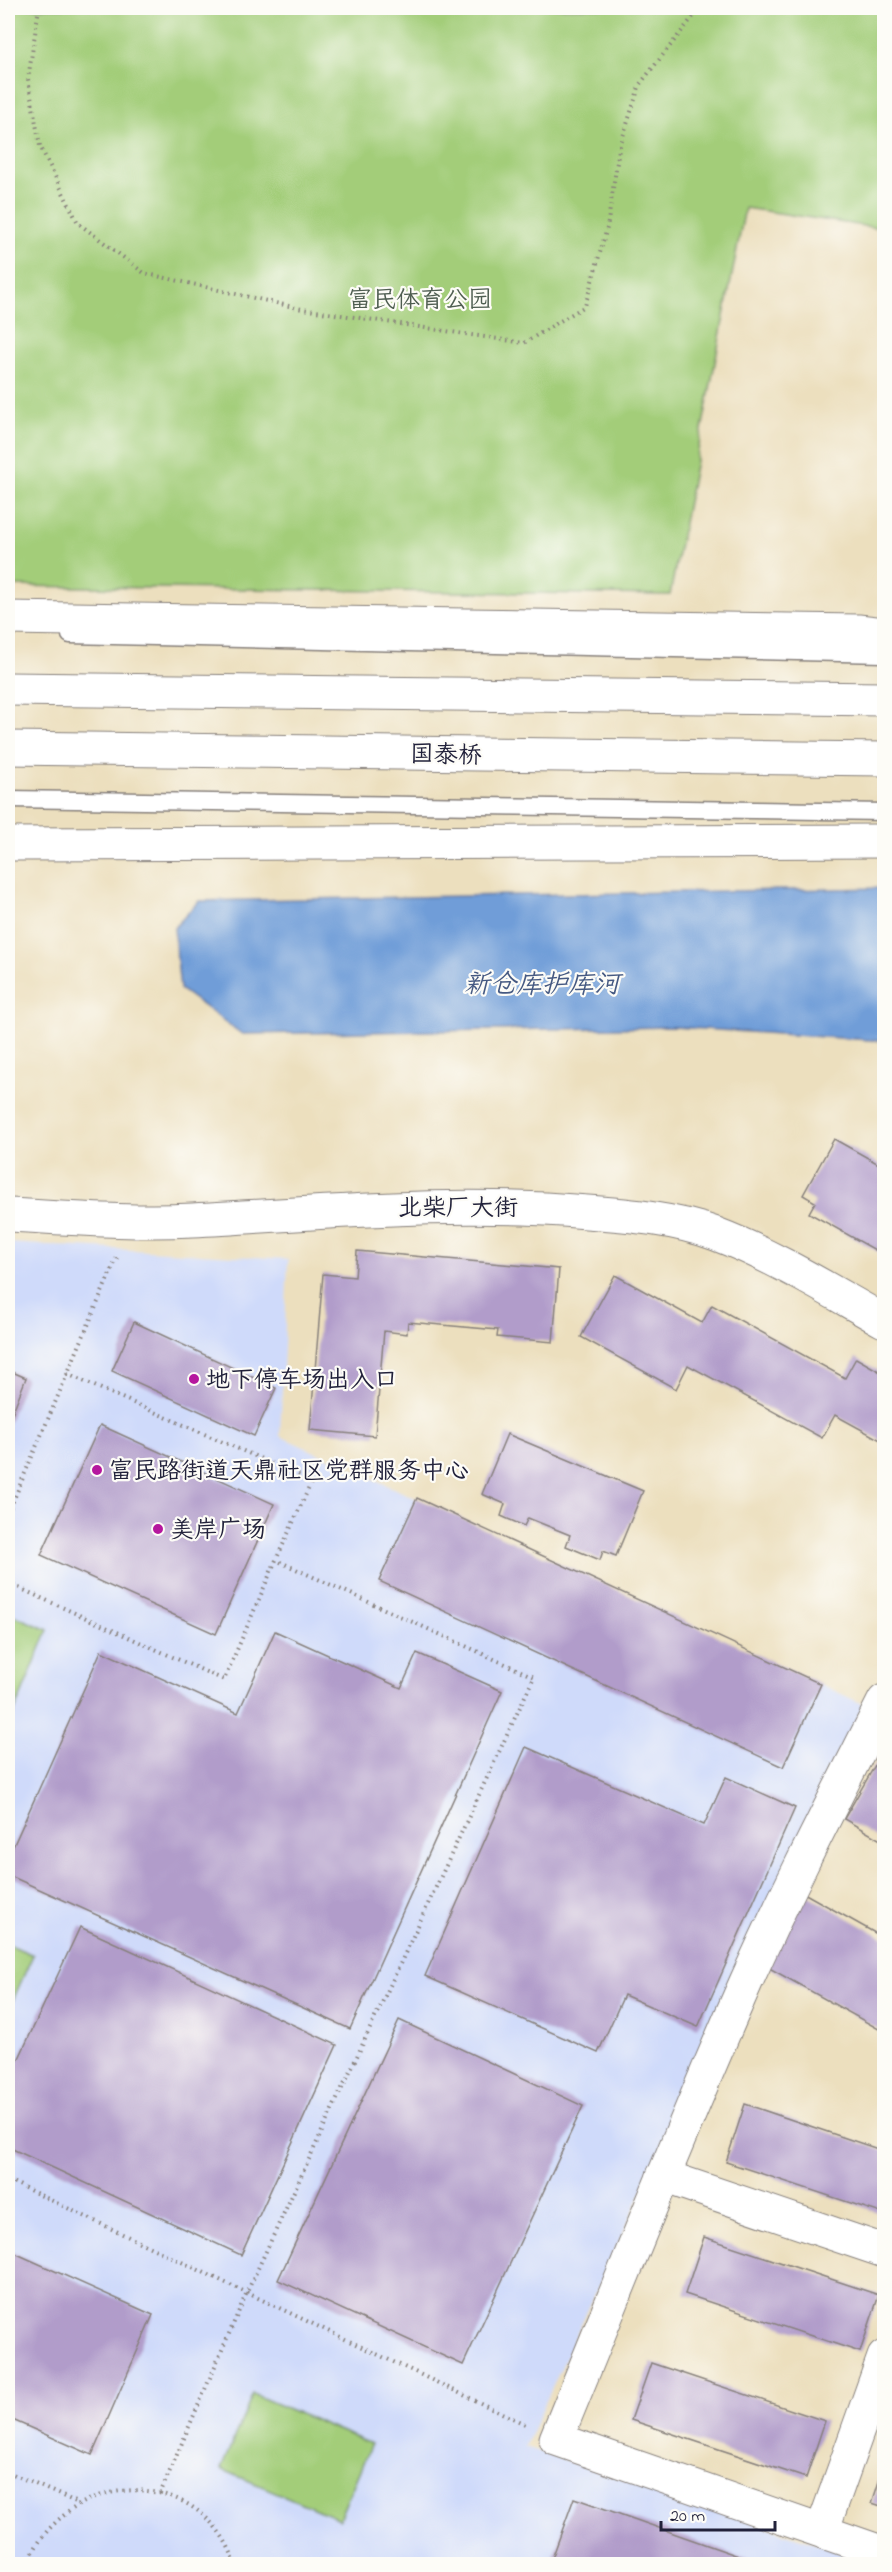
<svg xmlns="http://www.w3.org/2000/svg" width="892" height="2572" font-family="'Indie Flower','LXGW WenKai TC',sans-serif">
<rect width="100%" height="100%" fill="#fdfcf7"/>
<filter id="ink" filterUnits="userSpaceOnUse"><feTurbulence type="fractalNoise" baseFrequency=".0167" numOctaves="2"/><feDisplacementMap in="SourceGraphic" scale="12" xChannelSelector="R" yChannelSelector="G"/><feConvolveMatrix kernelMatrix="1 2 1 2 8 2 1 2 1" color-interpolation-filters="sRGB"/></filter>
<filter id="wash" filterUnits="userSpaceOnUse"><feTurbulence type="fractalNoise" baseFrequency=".008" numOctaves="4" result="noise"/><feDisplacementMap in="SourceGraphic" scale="24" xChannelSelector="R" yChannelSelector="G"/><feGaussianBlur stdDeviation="1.35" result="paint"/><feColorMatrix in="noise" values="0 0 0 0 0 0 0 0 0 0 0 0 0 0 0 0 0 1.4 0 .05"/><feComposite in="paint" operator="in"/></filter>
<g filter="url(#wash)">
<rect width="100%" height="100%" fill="#ecdfbe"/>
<polygon fill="#cfdafa" points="8,1243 288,1259 280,1436 865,1705 525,2447 880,2564 8,2564"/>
<g fill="#a3cd79" stroke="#62785a" stroke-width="1.5">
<polygon points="8,8 884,8 884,229 745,208 670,595 8,586"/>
<polygon points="8,1613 48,1630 8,1727"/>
<polygon points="8,1944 33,1955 8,2011"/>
<polygon points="253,2394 371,2444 339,2519 221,2469"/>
</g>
<polygon fill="#6f9dd8" stroke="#48608a" stroke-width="1.5" points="884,888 884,1041 674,1027 242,1034 180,989 174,928 199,901"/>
<g id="blocks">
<g fill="#b19cca">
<polygon points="834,1139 884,1167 884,1255 809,1213 815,1202 803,1195"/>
<polygon points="357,1251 559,1269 553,1342 497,1337 498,1330 408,1322 407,1334 384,1331 375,1436 310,1430 323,1274 355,1277"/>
<polygon points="615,1275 702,1323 712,1305 845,1378 856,1358 884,1374 884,1442 835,1415 822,1438 688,1365 676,1389 581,1337"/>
<polygon points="134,1322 276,1388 254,1436 112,1371"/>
<polygon points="8,1370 26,1378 8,1424"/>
<polygon points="100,1425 274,1504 216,1634 41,1555"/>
<polygon points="507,1434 643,1491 616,1556 603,1551 600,1560 566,1546 570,1535 528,1518 524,1526 501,1516 505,1504 482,1494"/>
<polygon points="417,1498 821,1684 783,1767 379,1581"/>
<polygon points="275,1631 401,1688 417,1653 502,1691 350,2029 8,1875 8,1858 101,1651 238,1713"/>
<polygon points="526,1747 704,1825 726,1777 795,1808 698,2027 624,1995 598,2053 425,1976"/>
<polygon points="878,1760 884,1764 884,1842 844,1819"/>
<polygon points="802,1892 884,1938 884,2032 762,1964"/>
<polygon points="80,1927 337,2045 241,2255 8,2147 8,2082"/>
<polygon points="399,2020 583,2106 463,2365 278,2280"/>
<polygon points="745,2104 884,2151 884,2214 726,2162"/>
<polygon points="704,2237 879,2295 860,2352 685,2294"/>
<polygon points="8,2250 153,2315 92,2455 8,2418"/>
<polygon points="651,2363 825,2421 806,2478 631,2420"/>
<polygon points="884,2466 884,2507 872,2503"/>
<polygon points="574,2498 761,2564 550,2564"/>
</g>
</g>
</g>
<g filter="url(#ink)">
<use href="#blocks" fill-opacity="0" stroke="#87807c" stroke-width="1.5"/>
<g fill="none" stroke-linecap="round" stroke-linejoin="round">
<defs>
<g id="lane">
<polyline points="70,635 884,654"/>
<polyline points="8,799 884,812"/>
</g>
<g id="street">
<path d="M 8,1215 C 69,1218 131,1223 193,1220 C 325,1213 455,1200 587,1212 C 629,1215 675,1219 716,1234 C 774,1256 830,1291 884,1321"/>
<path d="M 884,1701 C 837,1794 789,1886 746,1982 C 679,2133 619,2286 556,2439 L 884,2553"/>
<polyline points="663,2176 884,2251"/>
<polyline points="822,2531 884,2357"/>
</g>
<g id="secondary">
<polyline points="8,618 858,631 884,634"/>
<polyline points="8,689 884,699"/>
<polyline points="8,748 884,759"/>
<polyline points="8,844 884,841"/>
</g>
</defs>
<use href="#lane" stroke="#87807c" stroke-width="19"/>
<use href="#street" stroke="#87807c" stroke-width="35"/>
<use href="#secondary" stroke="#87807c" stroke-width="35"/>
<g stroke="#87807c" stroke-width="4" stroke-dasharray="1.5 4.5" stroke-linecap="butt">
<polyline points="39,8 28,79 40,146 78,223 144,273 302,309 524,343 585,306 607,228 619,149 640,84 700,8"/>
<polyline points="67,1374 312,1481 276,1560"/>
<polyline points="8,1513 118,1255"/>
<polyline points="8,1583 224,1680 276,1560 534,1677 247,2292 160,2494"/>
<polyline points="8,2180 525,2424"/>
<polyline points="8,2472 78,2503"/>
<path d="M 29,2564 C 33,2546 49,2527 63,2516 C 121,2468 212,2489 235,2564"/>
</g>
<use href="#lane" stroke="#fff" stroke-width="16"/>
<use href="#street" stroke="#fff" stroke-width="33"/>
<use href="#secondary" stroke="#fff" stroke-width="33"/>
</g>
</g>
<g fill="#b5179e" stroke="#fdfcf7" stroke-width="2">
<circle cx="194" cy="1379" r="6"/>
<circle cx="97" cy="1470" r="6"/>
<circle cx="158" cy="1529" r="6"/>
</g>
<g text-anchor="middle" stroke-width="4.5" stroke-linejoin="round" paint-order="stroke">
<g font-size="24" fill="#4f5e51" stroke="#fdfcf7">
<text x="420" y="307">富民体育公园</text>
</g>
<g font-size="24" fill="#22223b" stroke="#fdfcf7">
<text transform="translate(446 754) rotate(1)" y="8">国泰桥</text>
<text x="458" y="1215">北柴厂大街</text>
</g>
<g font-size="24" fill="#22223b" stroke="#fdfcf7" text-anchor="start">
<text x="206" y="1387">地下停车场出入口</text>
<text x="109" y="1478">富民路街道天鼎社区党群服务中心</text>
<text x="170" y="1537">美岸广场</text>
</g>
<g font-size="26" font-style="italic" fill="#455982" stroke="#fdfcf7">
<text x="542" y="992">新仓库护库河</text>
</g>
</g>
<rect width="892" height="2572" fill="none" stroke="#fdfcf7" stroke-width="30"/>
<path d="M661 2521v9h114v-9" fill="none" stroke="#22223b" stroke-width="3"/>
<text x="670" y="2521" font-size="18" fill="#22223b" stroke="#fdfcf7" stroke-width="4.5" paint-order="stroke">20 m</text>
</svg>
